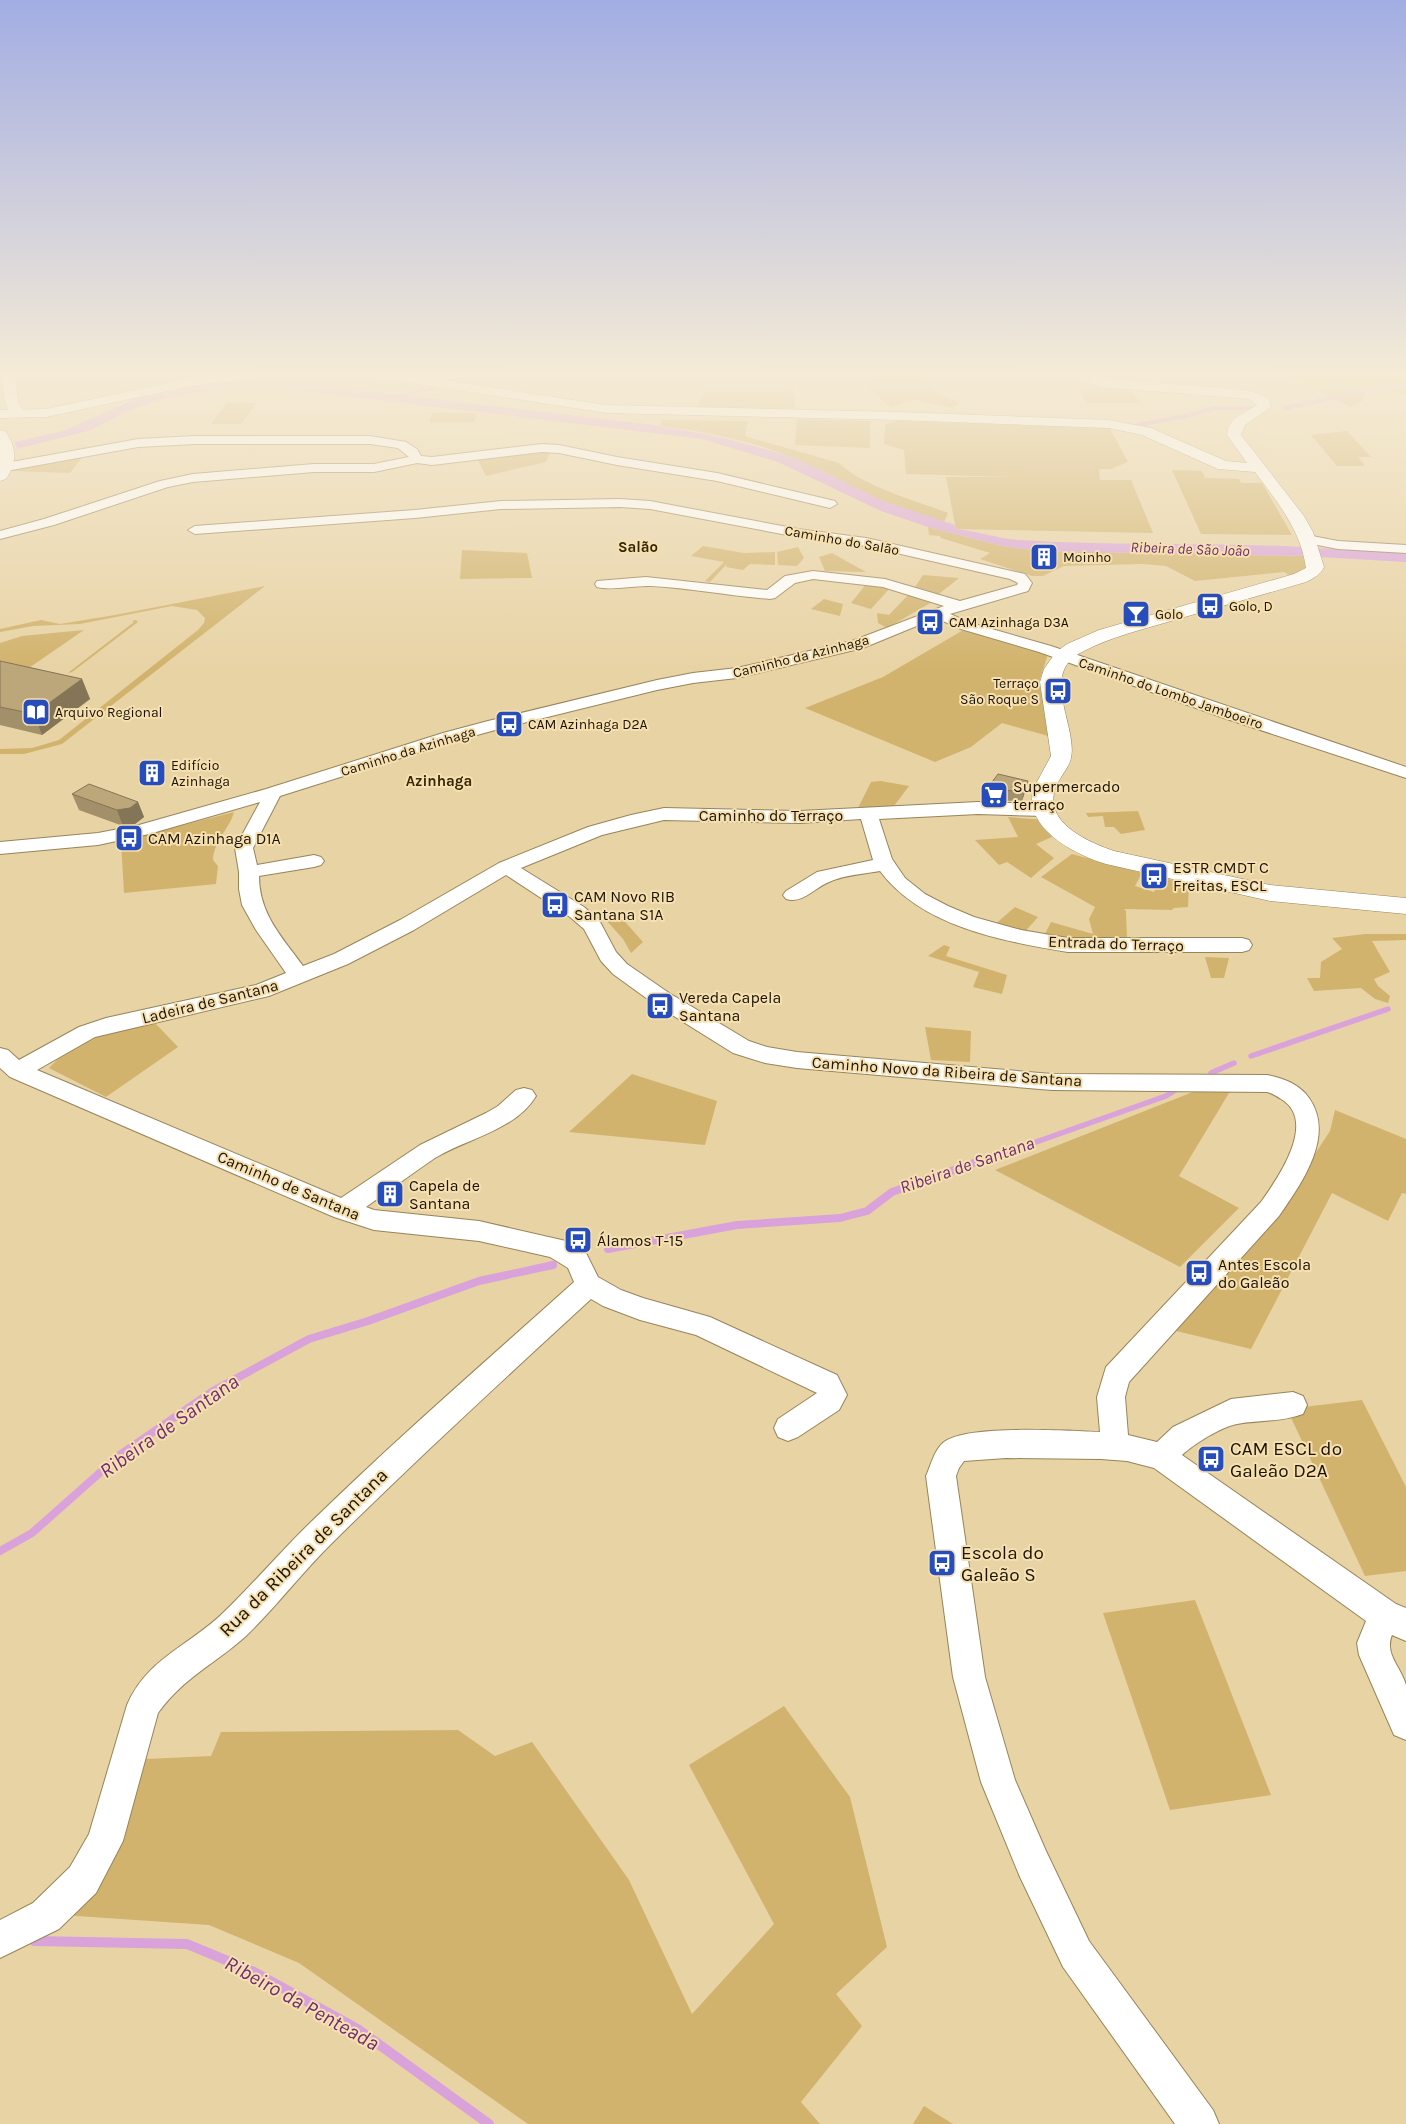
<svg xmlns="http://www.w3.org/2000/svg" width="1406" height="2124" font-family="Karla,sans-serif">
<rect width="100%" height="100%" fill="#e8d3a5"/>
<g fill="#d2b36d">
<polygon points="861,372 915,372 938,394 960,402 953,408 914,400 890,407 864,384 875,379"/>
<polygon points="1272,372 1406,372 1406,395 1369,388 1361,402 1351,407 1305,384"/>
<polygon points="1076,382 1129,387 1140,403 1086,403"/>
<polygon points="793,389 795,410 696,408 705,391"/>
<polygon points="227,402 256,403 241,424 211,424"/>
<polygon points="432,413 477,413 474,422 429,422"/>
<polygon points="797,419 870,421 870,448 795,445"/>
<path d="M 662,420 L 748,421 L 745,436 L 839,463 C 862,486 917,501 948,513 L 944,522 C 923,516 902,509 882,501 C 850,486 819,468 786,455 C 747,440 701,431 660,426 Z"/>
<polygon points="898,421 1109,427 1128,462 1111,469 1099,469 1100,480 1131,480 1153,533 956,529 946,477 1012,477 906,474 904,450 884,444 885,427 886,424"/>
<polygon points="1347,431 1371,457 1358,457 1365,466 1337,466 1311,435"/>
<polygon points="529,451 550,452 546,462 486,476 477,458"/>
<polygon points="83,456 70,473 10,471 16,468"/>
<polygon points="1172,470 1202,471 1205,478 1239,479 1241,483 1262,483 1292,535 1201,534"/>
<polygon points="928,527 1002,546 1038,551 1305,556 1307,570 1291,576 1284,572 1195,581 1166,566 1143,564 1064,566 1043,576 1032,576 980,559 990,553 941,538 940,536 929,535"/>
<polygon points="703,546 744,553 775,552 775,565 750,564 743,570 726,567 727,564 710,582 705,581 724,562 691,556"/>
<polygon points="798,547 804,558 797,566 778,565 777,552"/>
<polygon points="462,550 527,553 532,578 460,579"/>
<polygon points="832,553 866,572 825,571 819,557"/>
<polygon points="923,575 959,578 939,594 915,587"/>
<polygon points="867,583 890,588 871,609 851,603"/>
<polygon points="265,586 62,744 24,754 0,754 0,749 32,748 59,740 198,630 204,623 205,618 197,610 172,606 80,624 33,626 0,632 0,629 41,620 60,624 115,615"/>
<polygon points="909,594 932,602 887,628 878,623 877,613 889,615"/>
<polygon points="824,599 843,604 840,616 811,609"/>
<polygon points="136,620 138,622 72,672 68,673 134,622 132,621"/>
<polygon points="965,629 1048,654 1039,682 1052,737 1002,723 971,747 935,762 805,708 883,677"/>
<polygon points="84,630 23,672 0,667 0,643 22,636"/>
<polygon points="881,781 909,786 894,806 858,808 871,782"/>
<polygon points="1138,811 1145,830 1121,834 1114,827 1105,827 1103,816 1088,817 1086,813"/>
<path d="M 234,812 C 229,830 214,840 213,860 L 218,866 L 216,884 L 124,893 L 121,841 Z"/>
<polygon points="1008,817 1046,820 1052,837 1036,844 1054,858 1031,878 1007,862 999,865 975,840 1018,837"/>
<polygon points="1072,854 1142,873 1135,886 1154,892 1161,877 1189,885 1188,907 1174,908 1172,910 1124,909 1126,911 1127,939 1043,938 1051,922 1093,934 1089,919 1095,907 1041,877"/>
<polygon points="1015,907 1038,917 1022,935 992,927"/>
<polygon points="619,915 643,942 631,953 623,939 607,921"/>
<polygon points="1365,934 1406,934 1406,940 1372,941 1390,972 1374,979 1378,986 1390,996 1388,1003 1375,999 1361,988 1314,991 1307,978 1320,978 1321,962 1342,949 1332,938"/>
<polygon points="944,945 950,947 946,956 1007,975 1002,994 973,987 979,972 928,956"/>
<polygon points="1205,957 1229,958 1224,978 1211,978"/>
<polygon points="154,1022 178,1047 106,1097 49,1068 67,1050 96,1037"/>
<polygon points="925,1027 971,1031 970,1062 931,1060"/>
<polygon points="632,1074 717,1101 705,1145 569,1132"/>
<polygon points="1203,1088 1232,1088 1179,1176 1239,1208 1180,1267 995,1170"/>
<polygon points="1335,1110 1406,1139 1406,1194 1402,1193 1388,1221 1332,1193 1251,1349 1172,1330 1300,1177 1330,1131"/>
<polygon points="1362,1400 1406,1487 1406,1571 1365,1576 1287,1409"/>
<polygon points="1195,1600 1271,1795 1170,1810 1103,1613"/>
<polygon points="784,1706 850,1797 887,1947 836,1994 862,2026 801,2102 820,2124 528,2124 299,1963 209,1925 62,1915 120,1841 146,1759 211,1756 221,1732 458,1730 495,1756 532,1742 629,1880 692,2014 774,1924 689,1765"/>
<polygon points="924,2106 953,2124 913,2124"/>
</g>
<g fill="#daa2db">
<path d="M 259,380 L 284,381 L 654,425 L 720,437 L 783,454 L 810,465 L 883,501 L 955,525 L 956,529 C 978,531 998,539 1020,540 C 1114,546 1208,542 1302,547 L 1305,556 L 1038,551 L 1002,546 L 928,527 L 881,511 L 778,462 L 702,439 L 279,388 L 228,388 L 169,397 L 135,408 L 88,431 L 17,449 L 15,442 L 63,431 L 140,397 L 167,390 L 223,382 Z"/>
<polygon points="1316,548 1406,553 1406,562 1319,557"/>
</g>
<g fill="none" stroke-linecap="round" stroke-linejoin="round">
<g stroke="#daa2db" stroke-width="4">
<polyline points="455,382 494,372"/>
<polyline points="397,397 439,386"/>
<polyline points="1285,408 1374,389 1406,386"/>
<polyline points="1137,425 1186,416 1214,408 1250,408"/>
</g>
<g stroke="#daa2db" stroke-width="5.5">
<polyline points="1251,1056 1388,1009"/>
<polyline points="1211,1073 1234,1063"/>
<polyline points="1002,1154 1166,1096 1177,1089"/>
</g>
<g stroke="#daa2db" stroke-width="8">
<polyline points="608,1249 737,1225 840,1218 867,1211 892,1192 1005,1152"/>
<polyline points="0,1551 32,1533 121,1454 213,1391 309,1339 368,1321 479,1281 553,1265"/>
</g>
<polyline stroke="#daa2db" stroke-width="10" points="34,1941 187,1944 252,1971 359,2030 489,2124"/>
<defs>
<g id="minor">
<polygon points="456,372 480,372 478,374 431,384 425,381 434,376"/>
<polygon points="195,436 370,436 406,442 417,449 421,456 432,457 542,444 559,445 617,457 717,473 835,501 837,504 830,508 717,481 617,465 559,453 542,452 432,465 417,463 374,472 314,472 193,482 168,487 54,525 0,539 0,531 44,519 160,481 193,474 314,464 374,464 409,457 398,448 370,444 195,444 138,447 6,471 0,468 1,464 6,463 138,439"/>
<path d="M 620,499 L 650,501 L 798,529 L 866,538 L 1025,574 L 1032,583 L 1028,591 L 950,614 L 971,623 L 1051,646 L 1406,767 L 1406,778 L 1224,718 L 1039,652 L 961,629 L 936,618 L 863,648 L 737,678 L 693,683 L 657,690 L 499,729 L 455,741 L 280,796 L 253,848 L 257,865 L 314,855 L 321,857 L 324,861 L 321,865 L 314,867 L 259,876 C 259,914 282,937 303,966 L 334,954 L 400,920 L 499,863 L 588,827 L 631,815 L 664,808 L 800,811 L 978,802 L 1045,804 L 1051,806 L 1054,810 L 1051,814 L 1045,816 L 978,814 L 879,819 L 892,859 L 905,878 L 925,894 L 948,906 L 974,917 L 1021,930 L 1068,938 L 1242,938 L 1249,940 L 1252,945 L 1249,950 L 1242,952 L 1068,952 C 1002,941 922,927 880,871 C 864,874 843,875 829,882 C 814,888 803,904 786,899 L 783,895 L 786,891 L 817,872 L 873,860 L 861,819 L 800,823 L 664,820 L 602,835 L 521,868 L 584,907 L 599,920 L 616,952 L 627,964 L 669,993 L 749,1041 L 767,1047 L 797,1052 L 1052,1074 L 1267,1075 C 1283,1078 1300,1085 1309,1098 C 1336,1136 1301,1184 1279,1216 L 1129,1382 L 1125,1397 L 1128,1435 L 1157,1442 L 1173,1427 L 1231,1399 L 1293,1392 L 1303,1396 L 1307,1405 L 1303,1414 C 1282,1422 1259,1420 1237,1424 C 1221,1427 1194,1444 1182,1455 L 1396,1604 L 1406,1608 L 1406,1641 L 1392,1635 C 1384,1654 1401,1667 1406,1685 C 1406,1698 1406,1725 1406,1740 L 1394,1735 L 1359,1655 L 1357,1643 L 1366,1621 L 1154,1468 L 1127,1461 L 1101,1459 L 1006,1458 L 964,1461 L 959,1468 L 956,1476 L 985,1677 L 1015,1780 L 1046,1851 L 1089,1941 L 1213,2110 L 1219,2124 L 1175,2124 L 1063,1967 L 1020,1877 L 981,1782 L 953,1677 L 926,1476 C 931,1465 934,1450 944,1442 C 967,1424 1068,1431 1100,1432 L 1097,1397 L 1106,1367 L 1261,1202 C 1278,1178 1318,1121 1281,1099 C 1276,1096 1272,1093 1267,1092 L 1052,1090 L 797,1068 L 765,1063 L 733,1053 L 653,1003 L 613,974 L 601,961 L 584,929 L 570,917 L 506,875 L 414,930 L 348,964 L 269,996 L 95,1037 L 37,1070 L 341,1198 L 420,1145 L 486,1113 L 498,1106 L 516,1090 L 524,1088 L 532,1090 L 536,1096 C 516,1130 466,1139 435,1158 C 411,1174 389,1191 366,1207 L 374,1210 L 479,1221 L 566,1241 L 586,1253 L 598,1277 L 621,1290 L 643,1298 L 710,1317 L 837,1375 L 847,1395 L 839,1410 L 798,1437 L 788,1441 L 778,1437 L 774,1428 L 778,1419 L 817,1393 L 696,1335 L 640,1320 L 603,1306 L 591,1299 C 504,1379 418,1458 334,1541 C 303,1571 277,1606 246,1636 C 215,1664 184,1677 158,1713 L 123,1841 L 96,1893 L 59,1929 L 0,1958 L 0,1920 L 33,1903 L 70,1867 L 89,1834 L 127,1705 C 147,1658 191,1645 224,1612 C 254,1583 281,1551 311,1522 C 396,1439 486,1361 574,1282 L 568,1268 L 550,1257 L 479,1241 L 374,1230 L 334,1217 L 10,1077 L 0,1068 L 0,1048 L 8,1050 L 19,1060 L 79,1027 L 106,1018 L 256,985 L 286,973 L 256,930 L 242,905 L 239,889 L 239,872 L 235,848 L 260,802 L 149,834 L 98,845 L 0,854 L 0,842 L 98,833 L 139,825 L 266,789 L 443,733 L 488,721 L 657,680 L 693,673 L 737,668 L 852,641 L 944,606 L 883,587 L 813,579 L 795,583 L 775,598 L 770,599 C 730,596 691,588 651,586 C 634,585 612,591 597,587 L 595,584 L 597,581 L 646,577 L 767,590 L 785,576 L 813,571 L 885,579 L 960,601 L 1017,585 L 1018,583 L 1010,579 L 866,546 L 798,537 L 650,509 L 620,507 L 501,509 L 415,518 L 195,534 L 188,530 L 195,526 L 415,510 L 501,501 Z"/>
<polygon points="1307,535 1338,541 1406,545 1406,553 1338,549 1302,542 1300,539"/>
</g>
<g id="tertiary">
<path d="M 1,372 L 15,372 L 18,400 L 24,414 L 22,417 L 12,417 C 3,403 3,388 1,372 Z"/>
<path d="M 0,430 L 5,431 C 17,447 17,463 6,479 L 0,481 Z"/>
</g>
<g id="secondary">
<polygon points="233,372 287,372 280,376 250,378 191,386 46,417 0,418 0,410 46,409 191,378"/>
<path d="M 346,372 L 392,372 L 606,405 L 899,412 L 1109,420 L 1151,428 L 1226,461 L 1247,463 L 1227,435 C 1228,418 1244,413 1257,405 L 1249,399 L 1101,387 L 1078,379 L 1069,372 L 1085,372 L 1103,379 L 1237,389 L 1258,393 L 1269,399 L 1271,407 L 1245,425 L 1241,435 L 1304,516 L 1313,532 L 1324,567 C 1320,575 1314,578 1306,582 C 1261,595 1216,608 1171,621 C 1141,630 1110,637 1082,652 C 1074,656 1067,662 1064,670 C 1052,697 1082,742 1068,766 C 1063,775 1056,783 1054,793 C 1047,825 1091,843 1114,851 L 1270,885 L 1406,898 L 1406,914 L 1270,901 L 1106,864 C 1076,855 1026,830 1032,791 L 1051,756 L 1040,682 L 1044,669 L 1056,652 L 1067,644 L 1099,630 L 1294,574 L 1306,568 C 1301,530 1277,502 1255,472 L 1218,469 L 1142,435 L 1109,428 L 899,420 L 606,413 L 380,378 L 353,376 Z"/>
</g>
</defs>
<use href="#minor" stroke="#988459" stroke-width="2"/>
<use href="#tertiary" stroke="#988459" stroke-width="1"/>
<use href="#secondary" stroke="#988459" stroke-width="1"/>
<use href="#minor" fill="#fff" fill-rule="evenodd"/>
<use href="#tertiary" fill="#fff" fill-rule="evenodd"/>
<use href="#secondary" fill="#fff" fill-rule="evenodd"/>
</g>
<g fill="#a2906a">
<polygon points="0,661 82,679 90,699 42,735 0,725"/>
<polygon points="1028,781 1025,792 1022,801 984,800 986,790"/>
<polygon points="72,794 138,802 144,817 135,824 123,826 79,810"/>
</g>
<g fill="#847556">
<polygon points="82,679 90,699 42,735 34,714"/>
<polygon points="1028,781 1025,792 1022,801 1024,791"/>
<polygon points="138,802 144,817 135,824 123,826 117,810"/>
</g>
<g fill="#bca77b" stroke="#847556">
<polygon points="0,661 82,679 34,714 0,707"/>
<polygon points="998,774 1028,781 1024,791 986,790"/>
<polygon points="89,784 138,802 130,808 117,810 72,794"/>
</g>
<linearGradient id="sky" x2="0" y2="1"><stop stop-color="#a2ade3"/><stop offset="0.56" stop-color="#f5ebd6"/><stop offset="1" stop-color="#f5ebd6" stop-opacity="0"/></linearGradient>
<rect width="1406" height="669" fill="url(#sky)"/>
<defs>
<symbol id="building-square" viewBox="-11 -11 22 22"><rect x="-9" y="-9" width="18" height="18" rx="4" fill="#274cbb" stroke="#f6e0b1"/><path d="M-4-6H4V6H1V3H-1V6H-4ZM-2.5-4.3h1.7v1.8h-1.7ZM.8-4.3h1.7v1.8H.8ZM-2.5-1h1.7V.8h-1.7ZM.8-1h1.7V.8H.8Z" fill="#fff"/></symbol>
<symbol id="bus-square" viewBox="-11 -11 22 22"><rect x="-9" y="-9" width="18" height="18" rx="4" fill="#274cbb" stroke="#f6e0b1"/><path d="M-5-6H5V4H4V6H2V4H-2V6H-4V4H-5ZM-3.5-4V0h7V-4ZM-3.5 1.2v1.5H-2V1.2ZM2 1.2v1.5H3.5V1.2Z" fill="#fff"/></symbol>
<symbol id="bar-square" viewBox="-11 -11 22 22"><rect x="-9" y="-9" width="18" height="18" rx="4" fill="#274cbb" stroke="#f6e0b1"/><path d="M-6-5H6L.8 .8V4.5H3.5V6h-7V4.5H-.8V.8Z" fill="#fff"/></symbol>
<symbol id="library-square" viewBox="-11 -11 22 22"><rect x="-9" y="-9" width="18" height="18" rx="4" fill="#274cbb" stroke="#f6e0b1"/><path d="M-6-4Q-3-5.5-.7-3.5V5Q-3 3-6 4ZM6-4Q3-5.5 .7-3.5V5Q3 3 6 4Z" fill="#fff"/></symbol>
<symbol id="supermarket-square" viewBox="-11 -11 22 22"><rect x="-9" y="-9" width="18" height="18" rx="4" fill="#274cbb" stroke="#f6e0b1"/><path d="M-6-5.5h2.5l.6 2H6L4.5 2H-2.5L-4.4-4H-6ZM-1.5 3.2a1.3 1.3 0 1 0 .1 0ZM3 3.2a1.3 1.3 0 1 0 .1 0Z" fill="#fff"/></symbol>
</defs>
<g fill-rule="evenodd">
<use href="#building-square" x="1028" y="541" width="32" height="32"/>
<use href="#bus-square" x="1194" y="590" width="32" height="32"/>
<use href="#bar-square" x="1120" y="598" width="32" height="32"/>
<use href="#bus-square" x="914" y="606" width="32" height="32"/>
<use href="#bus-square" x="1042" y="675" width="32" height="32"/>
<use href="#library-square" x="20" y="696" width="32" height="32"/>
<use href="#bus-square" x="493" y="708" width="32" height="32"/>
<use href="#building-square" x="136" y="757" width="32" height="32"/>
<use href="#supermarket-square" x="978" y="779" width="32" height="32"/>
<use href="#bus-square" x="113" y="822" width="32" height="32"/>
<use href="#bus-square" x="1138" y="860" width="32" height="32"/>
<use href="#bus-square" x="539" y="889" width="32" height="32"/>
<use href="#bus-square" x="644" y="990" width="32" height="32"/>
<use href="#building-square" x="374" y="1178" width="32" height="32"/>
<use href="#bus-square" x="562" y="1224" width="32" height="32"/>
<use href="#bus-square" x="1183" y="1257" width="32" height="32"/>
<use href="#bus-square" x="1195" y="1443" width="32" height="32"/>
<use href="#bus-square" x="926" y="1547" width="32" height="32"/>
</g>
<g text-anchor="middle" stroke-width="4" stroke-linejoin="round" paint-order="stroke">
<g font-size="14" fill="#1b1403" stroke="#f6e0b1">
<text transform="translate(842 540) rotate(10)" y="5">Caminho do Salão</text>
<text transform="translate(801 656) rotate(-14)" y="5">Caminho da Azinhaga</text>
<text transform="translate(1171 693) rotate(19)" y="5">Caminho do Lombo Jamboeiro</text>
<text transform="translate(408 751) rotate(-17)" y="5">Caminho da Azinhaga</text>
</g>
<g font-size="14" fill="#1b1403" stroke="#f6e0b1" text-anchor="start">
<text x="1063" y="562">Moinho</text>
<text x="1229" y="611">Golo, D</text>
<text x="1155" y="619">Golo</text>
<text x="949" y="627">CAM Azinhaga D3A</text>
<text x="1039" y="688" text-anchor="end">Terraço<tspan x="1039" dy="16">São Roque S</tspan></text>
<text x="55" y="717">Arquivo Regional</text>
<text x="528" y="729">CAM Azinhaga D2A</text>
<text x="171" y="770">Edifício<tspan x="171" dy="16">Azinhaga</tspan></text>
</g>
<g font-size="15" font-weight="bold" fill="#342705" stroke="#f6e0b1">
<text x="638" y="552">Salão</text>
<text x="439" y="786">Azinhaga</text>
</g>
<g font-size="15" font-style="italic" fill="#6e2c71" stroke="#f6e0b1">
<text transform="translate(1190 549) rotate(2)" y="5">Ribeira de São João</text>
</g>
<g font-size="16" fill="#1b1403" stroke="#f6e0b1" text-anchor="start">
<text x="1013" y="792">Supermercado<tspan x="1013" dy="18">terraço</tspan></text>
<text x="148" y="844">CAM Azinhaga D1A</text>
<text x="1173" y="873">ESTR CMDT C<tspan x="1173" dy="18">Freitas, ESCL</tspan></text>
<text x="574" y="902">CAM Novo RIB<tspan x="574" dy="18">Santana S1A</tspan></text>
<text x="679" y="1003">Vereda Capela<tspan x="679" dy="18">Santana</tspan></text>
<text x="409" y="1191">Capela de<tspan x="409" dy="18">Santana</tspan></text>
<text x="597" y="1246">Álamos T-15</text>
<text x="1218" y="1270">Antes Escola<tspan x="1218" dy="18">do Galeão</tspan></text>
</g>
<g font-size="16" fill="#1b1403" stroke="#f6e0b1">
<text x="771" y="821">Caminho do Terraço</text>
<text transform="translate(1116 943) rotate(2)" y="6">Entrada do Terraço</text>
<text transform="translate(210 1001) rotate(-14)" y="6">Ladeira de Santana</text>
<text transform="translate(947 1071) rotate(4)" y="6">Caminho Novo da Ribeira de Santana</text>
<text transform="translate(289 1185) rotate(23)" y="6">Caminho de Santana</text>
</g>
<g font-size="18" font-style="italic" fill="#6e2c71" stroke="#f6e0b1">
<text transform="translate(967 1165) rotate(-19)" y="6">Ribeira de Santana</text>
</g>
<g font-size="19" fill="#1b1403" stroke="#f6e0b1" text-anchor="start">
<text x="1230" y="1455">CAM ESCL do<tspan x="1230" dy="22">Galeão D2A</tspan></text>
<text x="961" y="1559">Escola do<tspan x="961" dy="22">Galeão S</tspan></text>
</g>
<g font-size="19" fill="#1b1403" stroke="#f6e0b1">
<text transform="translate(303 1552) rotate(-45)" y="7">Rua da Ribeira de Santana</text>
</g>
<g font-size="21" font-style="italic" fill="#6e2c71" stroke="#f6e0b1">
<text transform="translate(169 1426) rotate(-35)" y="7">Ribeira de Santana</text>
<text transform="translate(302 2003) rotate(29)" y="7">Ribeiro da Penteada</text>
</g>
</g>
</svg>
